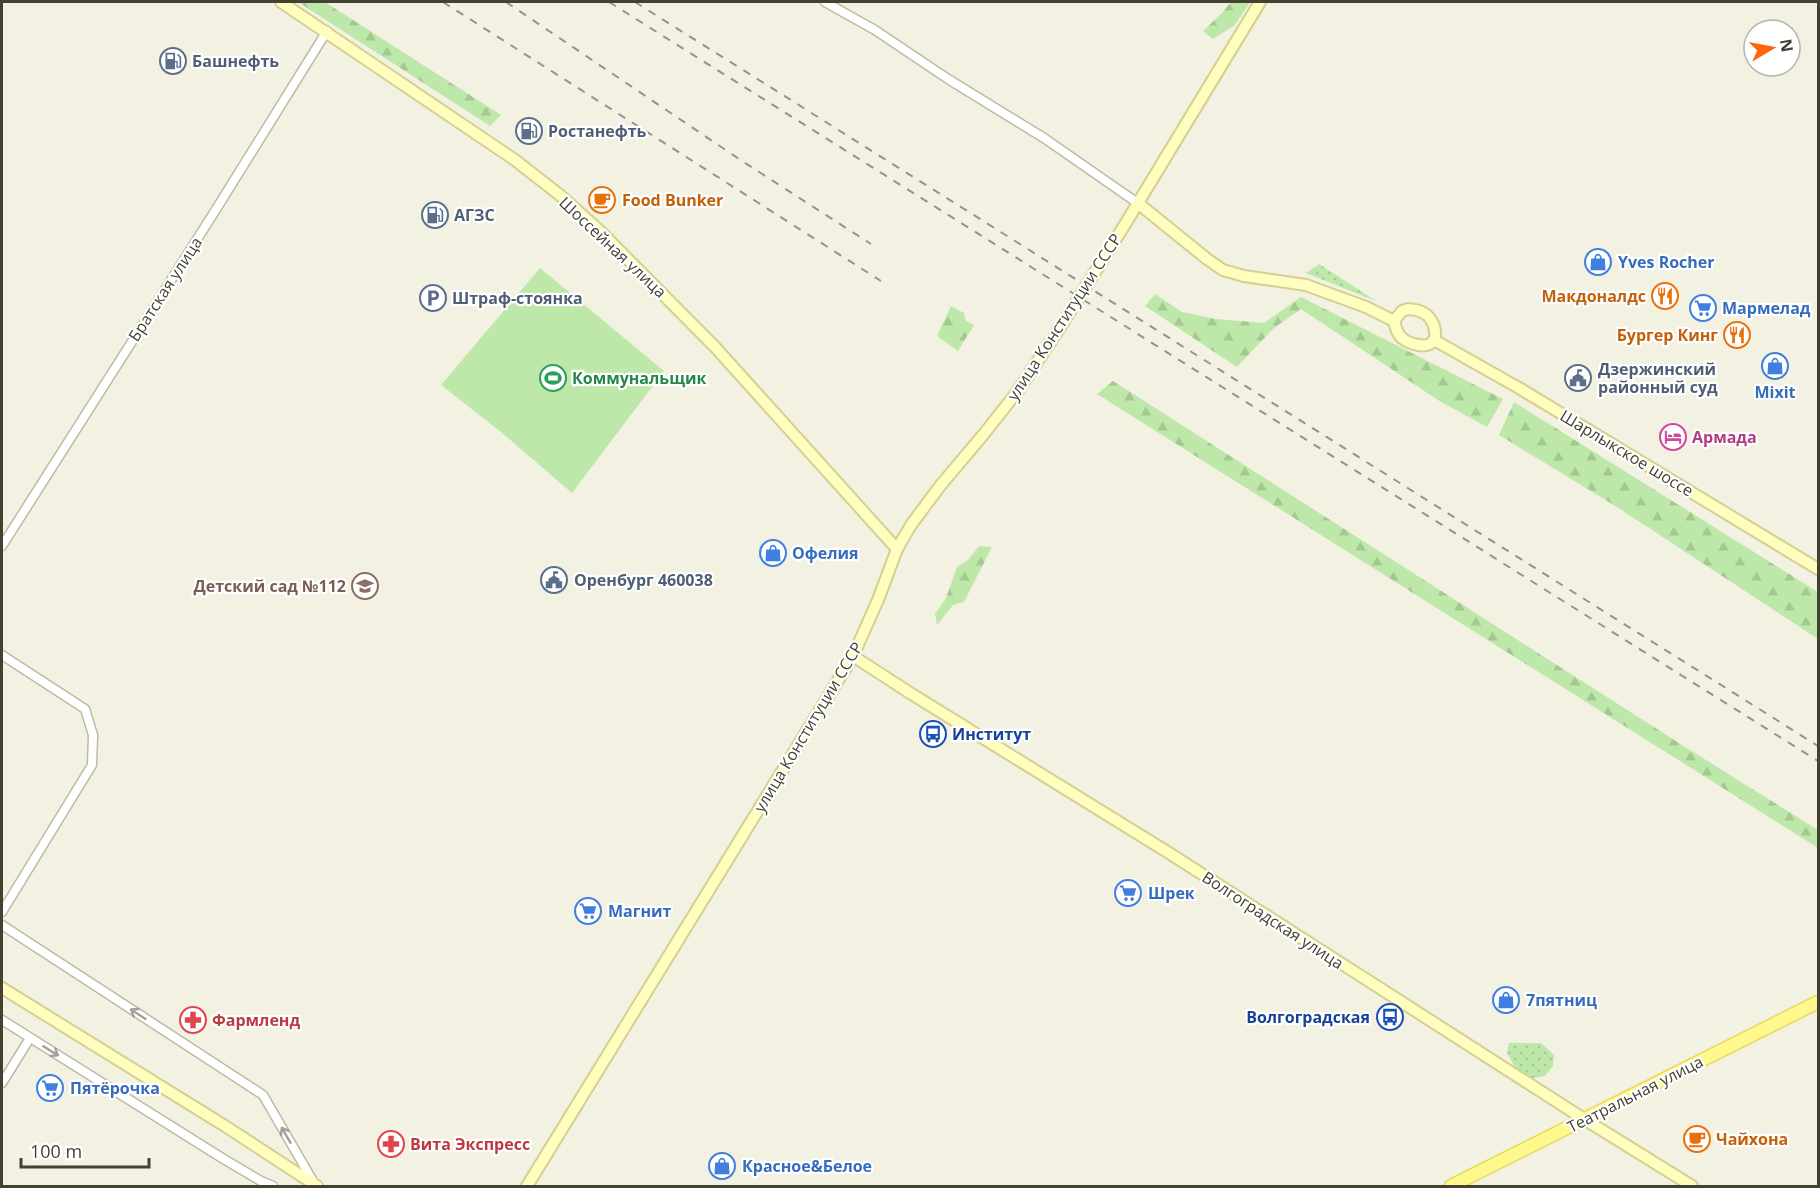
<svg xmlns="http://www.w3.org/2000/svg" width="1820" height="1188" font-family="'Open Sans',sans-serif">
<defs>
<pattern id="grass-dots" width="8" height="8" patternUnits="userSpaceOnUse" patternTransform="scale(1.5)"><rect width="8" height="8" fill="#bee8a9"/><path d="M2 2h.1M6 6h.1" fill="none" stroke="#a4c892" stroke-width="1.8" stroke-linecap="round"/></pattern>
<pattern id="forest-firs" width="22" height="20" patternUnits="userSpaceOnUse" patternTransform="scale(1.5)"><rect width="22" height="20" fill="#bee8a9"/><path d="M5 1l3.5 6h-7zM16 11l3.5 6h-7z" fill="#a4c892"/></pattern>
</defs>
<rect width="100%" height="100%" fill="#f2f1e2"/>
<g fill="url(#grass-dots)">
<polygon points="1319,264 1376,301 1306,273"/>
<polygon points="1509,1043 1541,1043 1554,1055 1553,1066 1545,1076 1532,1078 1514,1066 1507,1053"/>
</g>
<g fill="url(#forest-firs)">
<polygon points="298,2 325,2 501,115 490,126"/>
<polygon points="1231,2 1250,2 1235,25 1213,39 1203,31 1222,13"/>
<polygon points="1155,294 1182,312 1216,319 1264,323 1301,297 1503,399 1487,427 1441,402 1301,309 1274,328 1237,367 1145,306"/>
<polygon points="951,306 964,313 966,321 974,325 958,351 937,336"/>
<polygon points="1113,381 1682,745 1818,830 1818,848 1097,394"/>
<polygon points="1514,402 1818,592 1818,639 1617,507 1499,435"/>
<polygon points="979,546 992,547 964,602 953,605 937,625 935,614 946,598 957,567 968,560"/>
</g>
<polygon fill="#bee8a9" points="540,268 664,371 572,493 501,432 441,385"/>
<g fill="none" stroke-linecap="round" stroke-linejoin="round">
<defs>
<g id="street">
<polyline points="825,2 875,30 948,79 1044,138 1139,204"/>
<polyline points="2,546 215,211 327,31"/>
<polyline points="2,655 85,709 93,735 92,765 2,912"/>
<polyline points="2,925 263,1095 314,1183"/>
<polyline points="2,1020 222,1158 261,1181 273,1186"/>
<polyline points="2,1083 30,1038"/>
</g>
<g id="secondary">
<polyline points="281,2 515,160 561,196 602,233 715,347 897,549"/>
<polyline points="1139,204 1207,259 1223,270 1244,276 1306,285 1366,307 1394,321"/>
<polyline points="1124,226 1260,2"/>
<path d="M 1408,309 C 1421,310 1429,313 1434,326 C 1435,330 1436,336 1434,340 C 1428,350 1409,344 1402,338 C 1397,334 1396,328 1394,321 L 1402,311 Z"/>
<polyline points="1434,340 1519,388 1818,569"/>
<polyline points="853,656 910,693 1169,853 1584,1119 1692,1186"/>
<polyline points="2,988 225,1126 317,1186"/>
<polyline points="527,1186 853,656 878,600 897,549 911,525 940,486 983,435 1017,392 1059,329"/>
</g>
<polyline id="primary" points="1451,1186 1818,1002"/>
</defs>
<use href="#street" stroke="#bdbaa5" stroke-width="11"/>
<use href="#secondary" stroke="#d4d190" stroke-width="14"/>
<use href="#primary" stroke="#e7db5c" stroke-width="15"/>
<use href="#street" stroke="#fff" stroke-width="8"/>
<use href="#secondary" stroke="#fffebf" stroke-width="10"/>
<use href="#primary" stroke="#fff88e" stroke-width="12"/>
<g stroke="#939393" stroke-width="2" stroke-dasharray="8 8" stroke-linecap="butt">
<polyline points="443,2 881,281"/>
<polyline points="506,2 742,161 871,244"/>
<polyline points="609,2 1818,761"/>
<polyline points="635,2 1818,746"/>
</g>
<defs>
<polyline id="secondary-bridge" points="1059,329 1124,226"/>
</defs>
<use href="#secondary-bridge" stroke="#d4d190" stroke-width="14" stroke-linecap="butt"/>
<use href="#secondary-bridge" stroke="#fffebf" stroke-width="10"/>
</g>
<defs><path id="oneway-shaft" d="M-6 0H5M1.5-3L5.5 0L1.5 3" fill="none" stroke-width="1.6" stroke-linecap="round" stroke-linejoin="round" transform="scale(1.5)"/></defs>
<g stroke="#a2a099">
<use href="#oneway-shaft" transform="translate(138 1014) rotate(-147)"/>
<use href="#oneway-shaft" transform="translate(51 1051) rotate(32)"/>
<use href="#oneway-shaft" transform="translate(286 1135) rotate(-120)"/>
</g>
<defs>
<symbol id="fuel-ring" viewBox="-11 -11 22 22"><circle r="9.5" fill="#fff" stroke="#5c6f8a" stroke-width="1.5"/><path d="M-5.5-6h7V0h2V4h1.3V-2.5L3-4.5l.8-.8L6-3V5H2.5V1h-1V6h-7ZM-4.2-4.7v3.2H.2V-4.7Z" fill="#5c6f8a"/></symbol>
<symbol id="cafe-ring" viewBox="-11 -11 22 22"><circle r="9.5" fill="#fff" stroke="#e8710a" stroke-width="1.5"/><path d="M-5.5-4.5H6V0H3Q3 3.5 0 3.5H-2.5Q-5.5 3.5-5.5 0ZM3-3.2v2h1.7v-2ZM-6 4.5H4V6H-6Z" fill="#e8710a"/></symbol>
<symbol id="shop-ring" viewBox="-11 -11 22 22"><circle r="9.5" fill="#fff" stroke="#3f7fe0" stroke-width="1.5"/><path d="M-5-2.5h2.3a2.7 3.5 0 0 1 5.4 0H5L5.5 6h-11ZM-1.5-2.5h3a1.5 2.3 0 0 0-3 0Z" fill="#3f7fe0"/></symbol>
<symbol id="restaurant-ring" viewBox="-11 -11 22 22"><circle r="9.5" fill="#fff" stroke="#e8710a" stroke-width="1.5"/><path d="M-5-6h1v4h1v-4h1v4h1v-4h1v5L-1.5 .5V6h-2V.5L-5-1ZM5-6V6H3V1.5H1.5Q1.5-4 5-6Z" fill="#e8710a"/></symbol>
<symbol id="parking-ring" viewBox="-11 -11 22 22"><circle r="9.5" fill="#fff" stroke="#5c6f8a" stroke-width="1.5"/><path d="M-3.5-5.5H1a3.5 3.5 0 0 1 0 7H-1V5.5H-3.5ZM-1-3.4V-.6H.8a1.4 1.4 0 0 0 0-2.8Z" fill="#5c6f8a"/></symbol>
<symbol id="supermarket-ring" viewBox="-11 -11 22 22"><circle r="9.5" fill="#fff" stroke="#3f7fe0" stroke-width="1.5"/><path d="M-6-5.5h2.5l.6 2H6L4.5 2H-2.5L-4.4-4H-6ZM-1.5 3.2a1.3 1.3 0 1 0 .1 0ZM3 3.2a1.3 1.3 0 1 0 .1 0Z" fill="#3f7fe0"/></symbol>
<symbol id="stadium-ring" viewBox="-11 -11 22 22"><circle r="9.5" fill="#fff" stroke="#2e9e5b" stroke-width="1.5"/><path d="M0-5a6.5 5 0 1 0 0 10a6.5 5 0 1 0 0-10ZM-3.5-1.8h7v3.6h-7Z" fill="#2e9e5b"/></symbol>
<symbol id="civic-ring" viewBox="-11 -11 22 22"><circle r="9.5" fill="#fff" stroke="#5c6f8a" stroke-width="1.5"/><path d="M-.6-6.5H3V-4.5H.6V-3L4-1V1h2V6H-6V1h2V-1L-.6-3ZM-1.2 2.5V6h2.4V2.5Z" fill="#5c6f8a"/></symbol>
<symbol id="hotel-ring" viewBox="-11 -11 22 22"><circle r="9.5" fill="#fff" stroke="#d1479c" stroke-width="1.5"/><path d="M-6-4.5h1.5V1H6V5H4.5V3h-9V5H-6ZM-4 0a1.8 1.8 0 1 1 3.6 0ZM.5 0V-2.5h3Q6-2.5 6 0Z" fill="#d1479c"/></symbol>
<symbol id="school-ring" viewBox="-11 -11 22 22"><circle r="9.5" fill="#fff" stroke="#8d6e63" stroke-width="1.5"/><path d="M0-5L7-2L0 1L-7-2ZM-4 1L0 2.5L4 1V4Q0 6-4 4Z" fill="#8d6e63"/></symbol>
<symbol id="bus-ring" viewBox="-11 -11 22 22"><circle r="9.5" fill="#fff" stroke="#1a4fb4" stroke-width="1.5"/><path d="M-5-6H5V4H4V6H2V4H-2V6H-4V4H-5ZM-3.5-4V0h7V-4ZM-3.5 1.2v1.5H-2V1.2ZM2 1.2v1.5H3.5V1.2Z" fill="#1a4fb4"/></symbol>
<symbol id="pharmacy-ring" viewBox="-11 -11 22 22"><circle r="9.5" fill="#fff" stroke="#e0444e" stroke-width="1.5"/><path d="M-2-6h4v4h4v4h-4v4h-4v-4h-4v-4h4Z" fill="#e0444e"/></symbol>
</defs>
<g fill-rule="evenodd">
<use href="#fuel-ring" x="158" y="46" width="30" height="30"/>
<use href="#fuel-ring" x="514" y="116" width="30" height="30"/>
<use href="#cafe-ring" x="587" y="185" width="30" height="30"/>
<use href="#fuel-ring" x="420" y="200" width="30" height="30"/>
<use href="#shop-ring" x="1583" y="247" width="30" height="30"/>
<use href="#restaurant-ring" x="1650" y="281" width="30" height="30"/>
<use href="#parking-ring" x="418" y="283" width="30" height="30"/>
<use href="#supermarket-ring" x="1688" y="293" width="30" height="30"/>
<use href="#restaurant-ring" x="1722" y="320" width="30" height="30"/>
<use href="#shop-ring" x="1760" y="351" width="30" height="30"/>
<use href="#stadium-ring" x="538" y="363" width="30" height="30"/>
<use href="#civic-ring" x="1563" y="363" width="30" height="30"/>
<use href="#hotel-ring" x="1658" y="422" width="30" height="30"/>
<use href="#shop-ring" x="758" y="538" width="30" height="30"/>
<use href="#civic-ring" x="539" y="565" width="30" height="30"/>
<use href="#school-ring" x="350" y="571" width="30" height="30"/>
<use href="#bus-ring" x="918" y="719" width="30" height="30"/>
<use href="#supermarket-ring" x="1113" y="878" width="30" height="30"/>
<use href="#supermarket-ring" x="573" y="896" width="30" height="30"/>
<use href="#shop-ring" x="1491" y="985" width="30" height="30"/>
<use href="#bus-ring" x="1375" y="1002" width="30" height="30"/>
<use href="#pharmacy-ring" x="178" y="1005" width="30" height="30"/>
<use href="#supermarket-ring" x="35" y="1073" width="30" height="30"/>
<use href="#cafe-ring" x="1682" y="1124" width="30" height="30"/>
<use href="#pharmacy-ring" x="376" y="1129" width="30" height="30"/>
<use href="#shop-ring" x="707" y="1151" width="30" height="30"/>
</g>
<g text-anchor="middle" stroke-width="4.5" stroke-linejoin="round" paint-order="stroke">
<g font-size="16" font-weight="bold" fill="#4e5e75" stroke="#fff" text-anchor="start">
<text x="192" y="67">Башнефть</text>
<text x="548" y="137">Ростанефть</text>
<text x="454" y="221">АГЗС</text>
<text x="452" y="304">Штраф-стоянка</text>
<text x="1598" y="375">Дзержинский<tspan x="1598" dy="18">районный суд</tspan></text>
<text x="574" y="586">Оренбург 460038</text>
</g>
<g font-size="16" font-weight="bold" fill="#c56008" stroke="#fff" text-anchor="start">
<text x="622" y="206">Food Bunker</text>
<text x="1646" y="302" text-anchor="end">Макдоналдс</text>
<text x="1718" y="341" text-anchor="end">Бургер Кинг</text>
<text x="1716" y="1145">Чайхона</text>
</g>
<g font-size="16" fill="#444133" stroke="#fff">
<text transform="translate(613 247) rotate(43)" y="6">Шоссейная улица</text>
<text transform="translate(165 289) rotate(-57)" y="6">Братская улица</text>
<text transform="translate(1064 317) rotate(-57)" y="6">улица Конституции СССР</text>
<text transform="translate(1627 453) rotate(31)" y="6">Шарлыкское шоссе</text>
<text transform="translate(808 727) rotate(-59)" y="6">улица Конституции СССР</text>
<text transform="translate(1273 920) rotate(33)" y="6">Волгоградская улица</text>
<text transform="translate(1635 1094) rotate(-27)" y="6">Театральная улица</text>
</g>
<g font-size="16" font-weight="bold" fill="#366cbe" stroke="#fff" text-anchor="start">
<text x="1618" y="268">Yves Rocher</text>
<text x="1722" y="314">Мармелад</text>
<text x="1775" y="398" text-anchor="middle">Mixit</text>
<text x="792" y="559">Офелия</text>
<text x="1148" y="899">Шрек</text>
<text x="608" y="917">Магнит</text>
<text x="1526" y="1006">7пятниц</text>
<text x="70" y="1094">Пятёрочка</text>
<text x="742" y="1172">Красное&amp;Белое</text>
</g>
<g font-size="16" font-weight="bold" fill="#27864d" stroke="#fff" text-anchor="start">
<text x="572" y="384">Коммунальщик</text>
</g>
<g font-size="16" font-weight="bold" fill="#b23c85" stroke="#fff" text-anchor="start">
<text x="1692" y="443">Армада</text>
</g>
<g font-size="16" font-weight="bold" fill="#785e54" stroke="#fff" text-anchor="end">
<text x="346" y="592">Детский сад №112</text>
</g>
<g font-size="16" font-weight="bold" fill="#164399" stroke="#fff" text-anchor="start">
<text x="952" y="740">Институт</text>
<text x="1370" y="1023" text-anchor="end">Волгоградская</text>
</g>
<g font-size="16" font-weight="bold" fill="#be3a42" stroke="#fff" text-anchor="start">
<text x="212" y="1026">Фармленд</text>
<text x="410" y="1150">Вита Экспресс</text>
</g>
</g>
<rect width="1820" height="1188" fill="none" stroke="#444133" stroke-width="6"/>
<g transform="translate(1772 48) rotate(80)"><circle r="28" fill="#ffffff" stroke="#b4b3ad" stroke-width="1.5"/>
<path d="M0-4.5L10 22L0 15L-10 22Z" fill="#ff660c"/>
<text y="-9" font-size="16" font-weight="bold" text-anchor="middle" fill="#444133">N</text>
</g>
<path d="M21 1158v9h128v-9" fill="none" stroke="#444133" stroke-width="3"/>
<text x="30" y="1158" font-size="18" fill="#444133" stroke="#ffffff" stroke-width="4.5" paint-order="stroke">100 m</text>
</svg>
